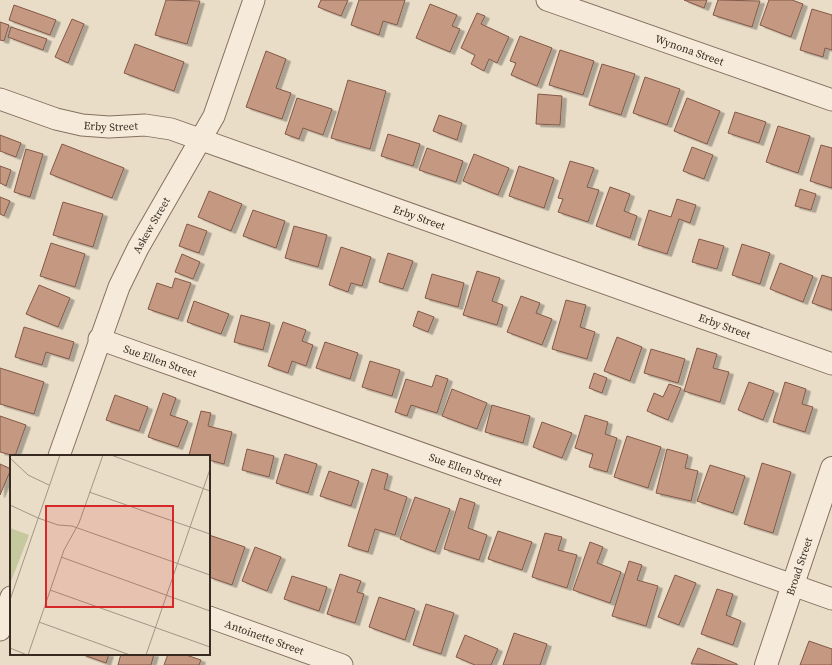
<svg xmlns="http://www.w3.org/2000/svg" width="832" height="665" font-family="'Source Serif 4',serif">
<defs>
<filter id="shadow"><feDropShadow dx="4.5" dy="2.5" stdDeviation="0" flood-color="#0004"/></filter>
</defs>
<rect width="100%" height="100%" fill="#eaddc8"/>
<g fill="#c59882" stroke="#825947" filter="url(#shadow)">
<polygon points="166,0 200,1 187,44 155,35"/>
<polygon points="321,0 348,0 341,16 318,7"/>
<polygon points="359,0 405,0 397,25 383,21 379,35 351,25"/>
<polygon points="684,0 707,0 704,8"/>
<polygon points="718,0 760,1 752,27 713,15"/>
<polygon points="769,0 792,0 803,4 791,37 760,25"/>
<polygon points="430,4 457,15 452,26 460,29 450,52 416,38"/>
<polygon points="14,5 56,20 50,35 9,20"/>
<polygon points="812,9 832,15 832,50 825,48 823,57 800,50"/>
<polygon points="477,13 485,16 481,24 509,37 497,63 489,59 484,71 471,64 475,55 461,48"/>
<polygon points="72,19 84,24 68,63 55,57"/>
<polygon points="0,22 9,25 4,41 0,40"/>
<polygon points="11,27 47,39 43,50 8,37"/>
<polygon points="520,36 552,48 537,86 511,75 516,63 510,61"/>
<polygon points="135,44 184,62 174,91 124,73"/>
<polygon points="560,50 594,61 583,95 549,85"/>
<polygon points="266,51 286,59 276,88 291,93 282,119 246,107"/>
<polygon points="602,64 635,74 621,115 589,105"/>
<polygon points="645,77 680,89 667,125 633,113"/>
<polygon points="348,80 386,91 370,149 331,138"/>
<polygon points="538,94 562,96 560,125 536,124"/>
<polygon points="297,98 332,109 323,135 303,128 299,139 285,134"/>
<polygon points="687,98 720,111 707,144 674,131"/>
<polygon points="735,112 766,122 759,143 728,133"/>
<polygon points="439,115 462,123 457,140 433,131"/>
<polygon points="778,126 810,136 798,173 766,162"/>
<polygon points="388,134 420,144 413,166 381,156"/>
<polygon points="0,135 21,143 16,157 0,151"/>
<polygon points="62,144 124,168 112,198 50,174"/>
<polygon points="821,145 832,148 832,188 810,181"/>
<polygon points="692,147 713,155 704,179 683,171"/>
<polygon points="427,148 463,161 456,182 419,170"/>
<polygon points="26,149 43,154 30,197 14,192"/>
<polygon points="474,154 509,168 498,195 463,181"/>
<polygon points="570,161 594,168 587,187 599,190 588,222 558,212 563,199 558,198"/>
<polygon points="0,166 11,170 6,186 0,183"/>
<polygon points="519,166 554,178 544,208 509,196"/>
<polygon points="610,187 630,194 624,211 637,216 630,238 596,226"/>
<polygon points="800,189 816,194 811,210 795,206"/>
<polygon points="209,191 242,204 231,231 198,217"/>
<polygon points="0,197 10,201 4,216 0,214"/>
<polygon points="677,199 696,205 690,223 679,219 667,254 638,245 649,210 671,217"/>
<polygon points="63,202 103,214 93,247 53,235"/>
<polygon points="253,210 285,221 276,248 243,236"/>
<polygon points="187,224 207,231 199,253 179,246"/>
<polygon points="294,226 327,235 318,267 285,258"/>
<polygon points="699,239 724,246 717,269 692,262"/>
<polygon points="51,243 85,254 75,287 40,276"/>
<polygon points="742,244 770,253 760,284 732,275"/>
<polygon points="341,247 371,257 362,286 351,283 348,292 329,285"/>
<polygon points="388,253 413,261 403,289 379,282"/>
<polygon points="182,254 200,262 193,279 175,272"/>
<polygon points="780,263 813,276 803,302 770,289"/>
<polygon points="477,271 500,278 492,301 503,305 497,325 463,315"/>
<polygon points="432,274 464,283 458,307 425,298"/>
<polygon points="822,275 832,278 832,310 812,303"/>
<polygon points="175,278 191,283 178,319 148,309 157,283 172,288"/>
<polygon points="39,285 70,298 58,327 26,314"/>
<polygon points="521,296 540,303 536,313 552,319 542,345 507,332"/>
<polygon points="566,300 586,305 580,327 595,332 587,359 552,349"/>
<polygon points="194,301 229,314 221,334 187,322"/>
<polygon points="418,311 434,317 428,332 413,326"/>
<polygon points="241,315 270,323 263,350 234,342"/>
<polygon points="283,322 306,330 302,341 313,345 306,366 292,361 288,373 268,366"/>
<polygon points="24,327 74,342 69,359 46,352 42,365 15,357"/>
<polygon points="617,337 642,347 630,381 604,371"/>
<polygon points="325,342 358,353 350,379 316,368"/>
<polygon points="697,348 717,354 713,368 729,372 720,402 684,391"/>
<polygon points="651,349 685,359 678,383 644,373"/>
<polygon points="370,361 400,370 392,396 362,387"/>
<polygon points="0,368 44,382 34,414 0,404"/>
<polygon points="594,373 607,378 602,393 589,388"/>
<polygon points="436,375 448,379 437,413 411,405 407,416 395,412 406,379 432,387"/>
<polygon points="749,382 774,391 763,420 738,410"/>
<polygon points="785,382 806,389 802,404 813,407 805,432 773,422"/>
<polygon points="669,384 681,388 668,420 647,411 654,393 663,397"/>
<polygon points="452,389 487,403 477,429 442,416"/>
<polygon points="163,393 176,398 170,415 188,421 178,447 148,437"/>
<polygon points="115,395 148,407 139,431 106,420"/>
<polygon points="492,405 530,416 523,443 485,432"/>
<polygon points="201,411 211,413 208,426 232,432 224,464 209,460 209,456 189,455"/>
<polygon points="585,415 608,422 605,434 617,438 607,472 589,467 593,454 575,448"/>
<polygon points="0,416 26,425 15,456 0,452"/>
<polygon points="542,422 572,433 562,458 533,447"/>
<polygon points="627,436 661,447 648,488 614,477"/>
<polygon points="247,449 274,456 269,477 242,470"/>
<polygon points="667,449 688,455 685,468 698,471 691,501 656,493"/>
<polygon points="285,454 317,464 308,493 276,483"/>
<polygon points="762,463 791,472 773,533 744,524"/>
<polygon points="0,464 11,469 0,495"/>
<polygon points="710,465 745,476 733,513 697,501"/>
<polygon points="372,469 388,474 384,489 407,497 395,535 375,529 368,552 348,546"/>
<polygon points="329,471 359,481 351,506 320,496"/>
<polygon points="415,497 450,509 435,552 400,539"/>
<polygon points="460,498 475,503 468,528 487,535 479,560 444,549"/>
<polygon points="498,531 532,542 522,570 488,559"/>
<polygon points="545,533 562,537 558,550 577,555 567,588 532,577"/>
<polygon points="209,535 245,547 232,585 209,577"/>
<polygon points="590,542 603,547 597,563 621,572 610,603 573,590"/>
<polygon points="255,547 281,557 267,591 242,581"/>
<polygon points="629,561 642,565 637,580 658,586 646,626 612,616"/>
<polygon points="340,574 361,581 357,592 364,594 355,623 327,614"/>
<polygon points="675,575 696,583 679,625 658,617"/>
<polygon points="292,576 327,587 319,611 284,599"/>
<polygon points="717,589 733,594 726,615 741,621 733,645 701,634"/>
<polygon points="379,597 415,609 405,640 369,627"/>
<polygon points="426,604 454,613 441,654 413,645"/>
<polygon points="514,633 547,644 540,665 503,665"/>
<polygon points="465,635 498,649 491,665 475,665 456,657"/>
<polygon points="809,641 832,649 832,665 800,665"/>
<polygon points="698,648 737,664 737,665 691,664"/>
<polygon points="81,654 109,654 106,663"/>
<polygon points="121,654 154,654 151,665 118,665"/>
<polygon points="168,654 183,654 201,660 199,665 164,665"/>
</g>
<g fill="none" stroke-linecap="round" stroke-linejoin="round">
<defs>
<g id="minor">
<path id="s1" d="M 547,0 L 832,100"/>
<path id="s2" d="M 0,99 L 56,119 L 82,125 L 109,127 L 145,125 L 171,129 L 832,364"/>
<path id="s3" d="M 99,339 L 832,599"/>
<path id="s4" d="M 59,456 L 119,287 L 138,248 L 214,116 L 254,0"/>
<path id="s5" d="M 209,617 L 342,665"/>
<polyline points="0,630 11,597"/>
</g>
<g id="tertiary">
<path id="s6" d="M 766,665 L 832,468"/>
</g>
</defs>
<use href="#minor" stroke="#85705f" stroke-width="23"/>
<use href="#tertiary" stroke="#85705f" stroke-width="24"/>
<use href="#minor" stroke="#f6ebdb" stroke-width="21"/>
<use href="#tertiary" stroke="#f6ebdb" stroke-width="22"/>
</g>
<g text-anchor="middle" stroke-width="3.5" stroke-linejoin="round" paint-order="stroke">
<g font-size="11" fill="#362a21" stroke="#f2e8d7">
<text dy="4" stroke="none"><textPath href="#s1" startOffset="151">Wynona Street</textPath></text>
<text dy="4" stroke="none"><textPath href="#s2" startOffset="115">Erby Street</textPath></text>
<text dy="4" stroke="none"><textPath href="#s2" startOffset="439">Erby Street</textPath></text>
<text dy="4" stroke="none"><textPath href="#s4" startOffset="249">Askew Street</textPath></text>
<text dy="4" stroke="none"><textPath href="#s2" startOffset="763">Erby Street</textPath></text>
<text dy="4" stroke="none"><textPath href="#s3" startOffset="65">Sue Ellen Street</textPath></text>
<text dy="4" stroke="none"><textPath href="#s3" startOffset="389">Sue Ellen Street</textPath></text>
<text dy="4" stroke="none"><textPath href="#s6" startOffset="104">Broad Street</textPath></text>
<text dy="4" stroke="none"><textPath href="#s5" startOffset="59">Antoinette Street</textPath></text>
</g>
</g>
<g transform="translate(10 455)">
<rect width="200" height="200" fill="#eaddc8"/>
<path d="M 0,73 L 19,80 L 0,129 Z" fill="#c6c89d"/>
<path fill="none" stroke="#a29585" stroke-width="1" d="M 101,0 L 200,36M 0,3 L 18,20 L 39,30M 79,37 L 200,79M 0,50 L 28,63 L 48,70 L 62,71 L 200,120M 51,102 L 200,156M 40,135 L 200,192M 0,145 L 50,0M 29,167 L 120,200M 0,193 L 17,200M 18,200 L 54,95 L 69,68 L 93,0M 136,200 L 200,14"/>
<path fill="#d62828" fill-opacity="0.15" stroke="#d62828" stroke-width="2" d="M 36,51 L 163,51 L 163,152 L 36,152 Z"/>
<rect width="200" height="200" fill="none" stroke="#362a21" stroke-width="2"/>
</g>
</svg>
